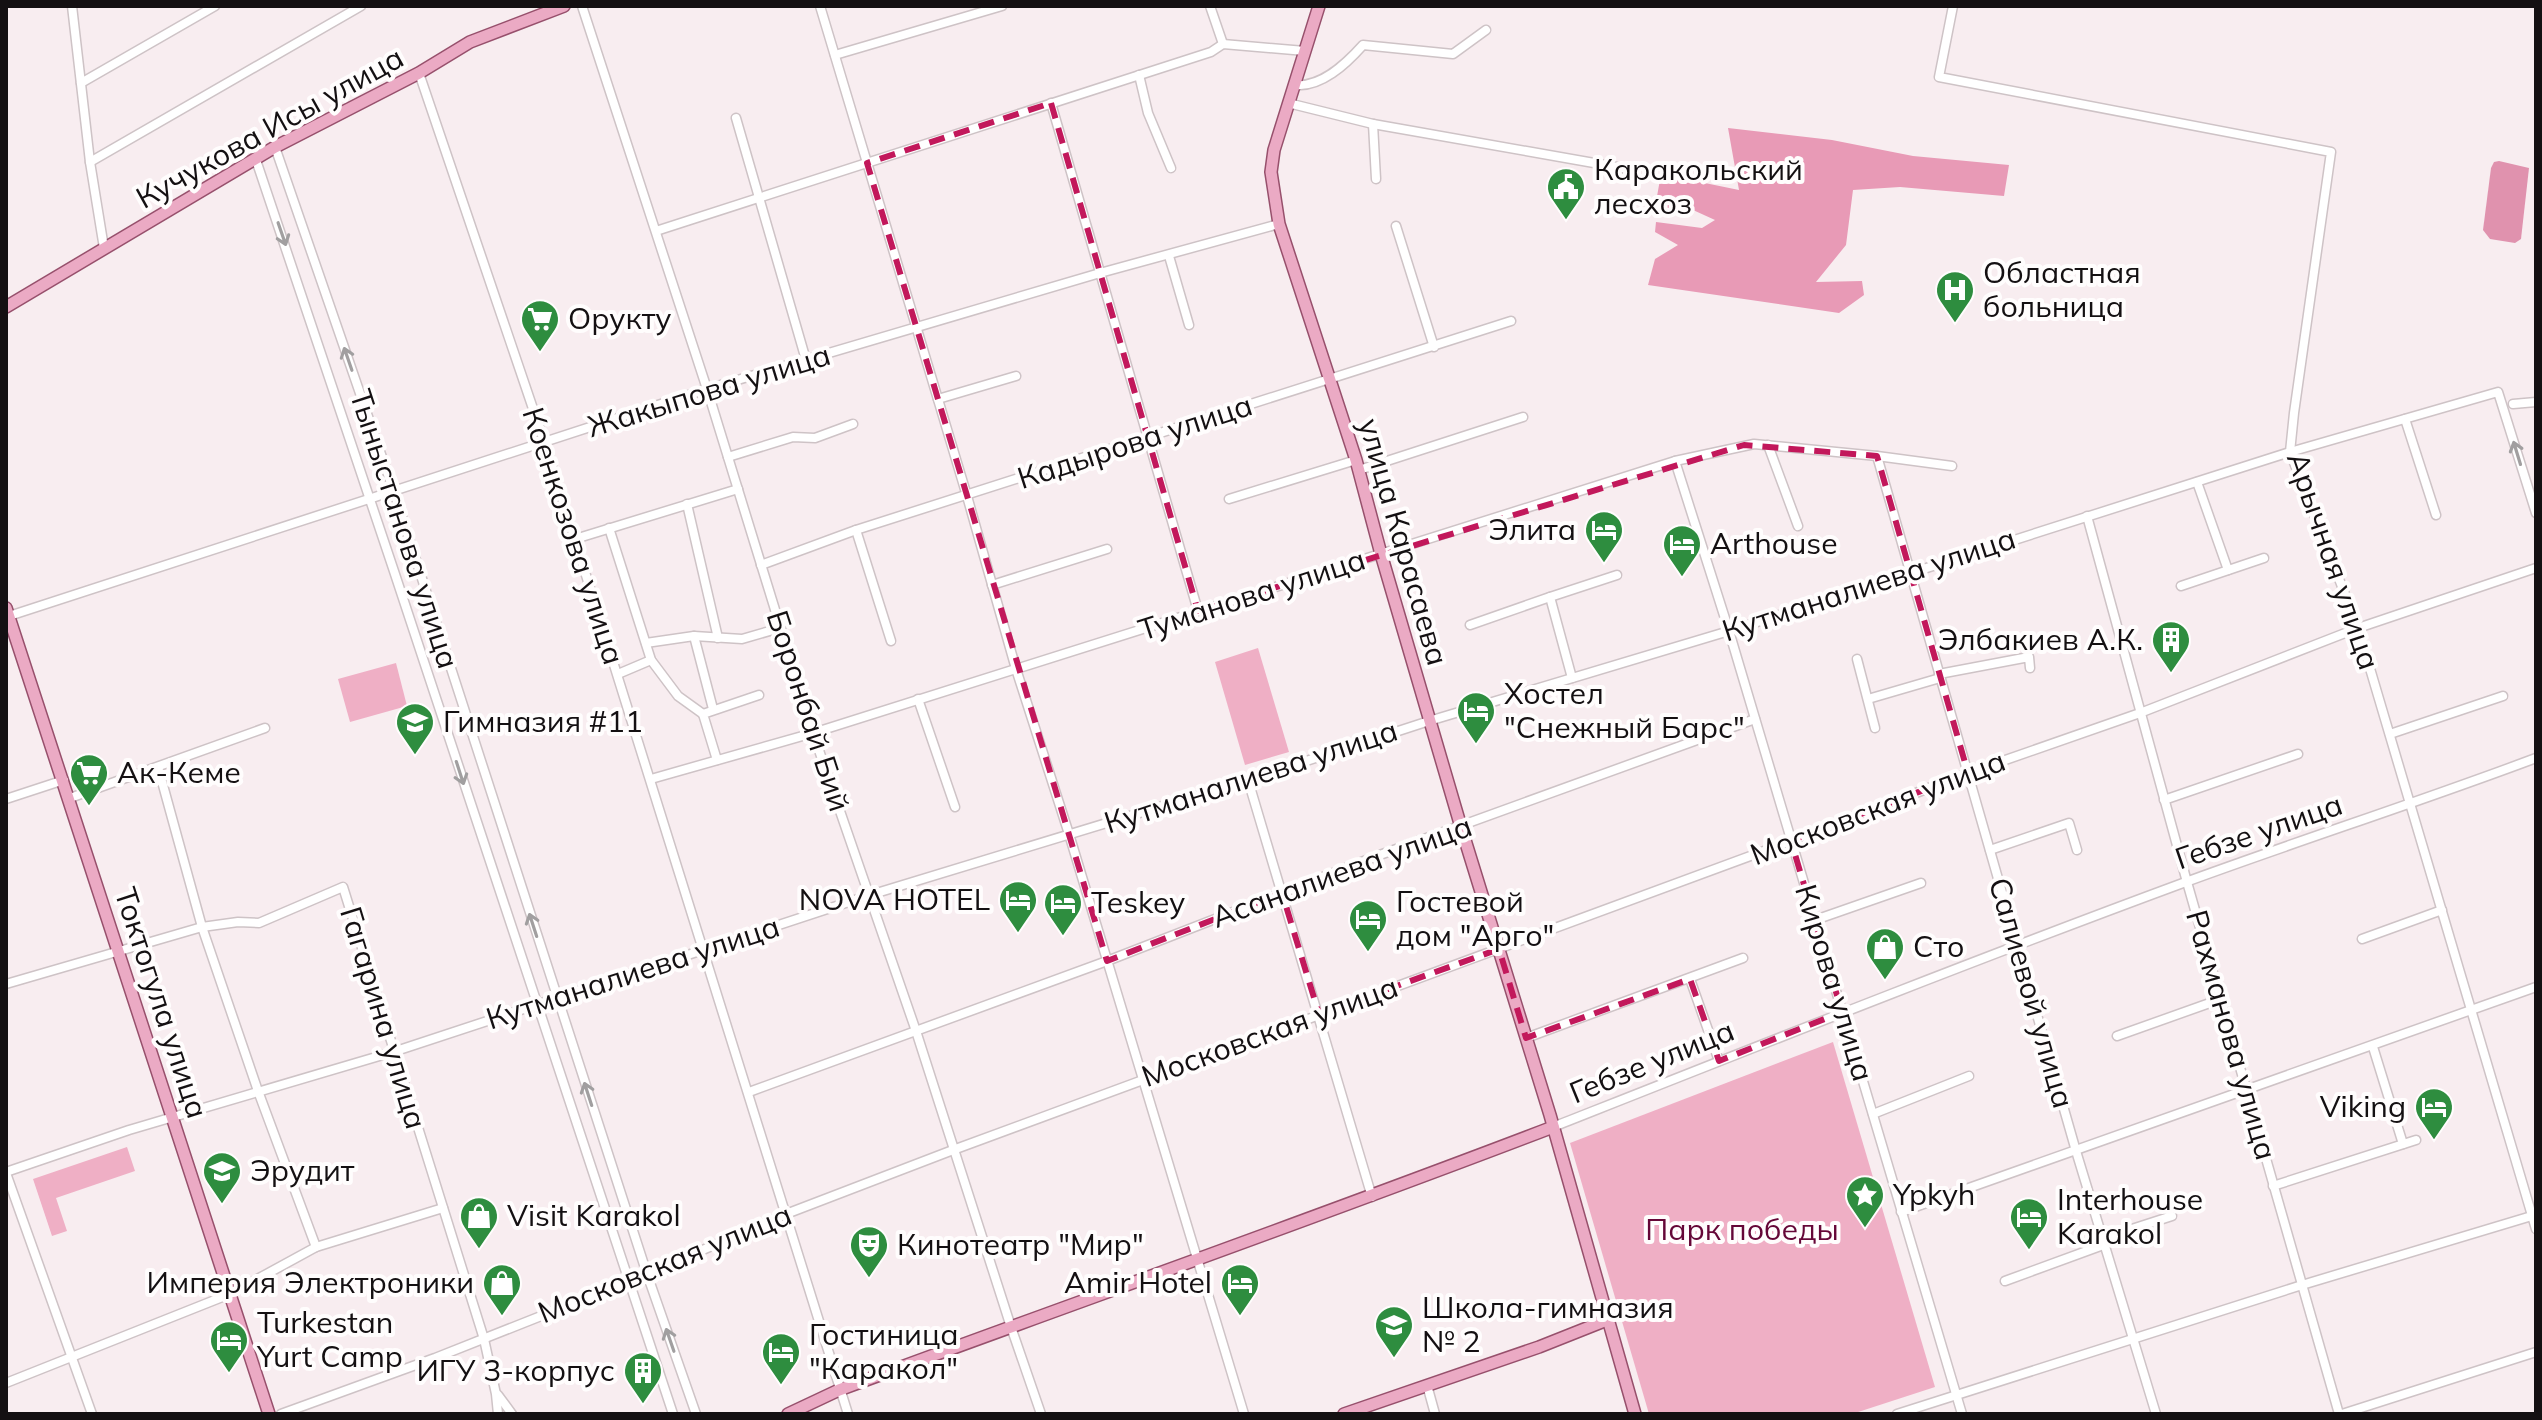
<svg xmlns="http://www.w3.org/2000/svg" width="2542" height="1420" font-family="Mulish,sans-serif">
<rect width="100%" height="100%" fill="#f8edf0"/>
<g fill="#efafc5">
<polygon points="1258,648 1289,752 1245,765 1215,662"/>
<polygon points="396,663 407,706 350,722 338,679"/>
<polygon points="1833,1042 1935,1387 1852,1414 1649,1414 1570,1143"/>
<polygon points="127,1147 135,1171 56,1198 67,1231 52,1236 33,1179"/>
</g>
<polygon fill="#e89ab6" points="1728,128 1832,140 1913,156 2009,165 2004,196 1900,187 1853,190 1846,245 1816,282 1862,281 1864,295 1839,313 1648,285 1655,259 1678,245 1655,232 1656,222 1702,228 1715,220 1693,210 1654,213 1661,174 1739,190"/>
<polygon fill="#e092ae" points="2499,161 2529,168 2521,239 2515,243 2490,239 2483,230 2491,168 2494,162"/>
<g fill="none" stroke-linecap="round" stroke-linejoin="round">
<defs>
<g id="minor">
<polyline points="72,6 90,162 104,248"/>
<polyline points="582,6 707,389 813,733 916,1031 1011,1327 1041,1414"/>
<polyline points="820,6 967,496 1016,669 1069,834 1244,1414"/>
<polyline points="1210,6 1223,44"/>
<polyline points="1953,6 1939,77 2331,152 2294,413 2290,452 2358,628 2536,1229"/>
<polyline points="835,55 1002,6"/>
<polyline points="419,73 545,444 848,1414"/>
<polyline points="1139,75 1148,113 1171,168"/>
<polyline points="81,83 215,6"/>
<path d="M 1294,85 C 1321,88 1346,64 1363,45 L 1453,54 L 1486,30"/>
<polyline points="1051,103 1198,611"/>
<polyline points="1288,103 1373,124 1628,169"/>
<polyline points="736,118 806,360"/>
<polyline points="1373,124 1376,179"/>
<polyline points="275,147 393,489 647,1274 696,1414"/>
<path d="M 256,160 C 398,577 533,996 673,1414"/>
<polyline points="90,162 361,6"/>
<polyline points="1396,226 1434,347"/>
<polyline points="656,231 1211,52 1223,44 1305,51"/>
<polyline points="1169,256 1189,325"/>
<polyline points="938,399 1016,376"/>
<polyline points="2513,404 2536,402"/>
<polyline points="2405,419 2436,515"/>
<polyline points="1768,445 1798,526"/>
<polyline points="1877,456 2076,1151 2156,1414"/>
<polyline points="728,457 793,437 815,438 853,424"/>
<polyline points="1675,461 1729,631 1962,1414"/>
<polyline points="1359,470 1523,417"/>
<polyline points="2197,482 2228,570"/>
<polyline points="1229,499 1356,460"/>
<polyline points="687,504 718,638"/>
<polyline points="2087,516 2187,882 2339,1414"/>
<polyline points="609,528 651,660 678,696 703,714"/>
<polyline points="856,530 891,641"/>
<polyline points="575,539 738,489"/>
<polyline points="761,565 856,530 1511,321"/>
<polyline points="992,585 1107,549"/>
<polyline points="2181,586 2264,558"/>
<polyline points="6,617 707,389 1100,273 1279,224"/>
<polyline points="1470,625 1550,597"/>
<polyline points="694,636 713,709"/>
<polyline points="646,643 694,636 742,639 780,628"/>
<polyline points="1857,659 1875,728"/>
<polyline points="618,674 651,660"/>
<polyline points="1939,674 2029,657 2030,668"/>
<polyline points="1572,678 1550,597 1617,575"/>
<polyline points="918,699 955,807"/>
<polyline points="1868,699 1940,678"/>
<polyline points="2390,734 2503,696"/>
<polyline points="717,760 703,714 759,695"/>
<polyline points="158,767 202,927 258,1091 316,1247"/>
<polyline points="651,779 813,733 1675,461 1754,444 1877,456 1952,466"/>
<polyline points="1248,780 1372,1197"/>
<polyline points="70,798 265,728"/>
<polyline points="6,799 64,780"/>
<polyline points="2164,800 2298,754"/>
<polyline points="1990,850 2069,823 2077,850"/>
<polyline points="1815,920 1921,883"/>
<polyline points="2362,939 2442,910"/>
<polyline points="1690,979 1719,1061"/>
<polyline points="6,984 202,927 238,922 259,923 343,887 484,1339 496,1394 498,1414"/>
<polyline points="2117,1036 2221,999"/>
<polyline points="1526,1038 1743,958"/>
<polyline points="2373,1047 2403,1144"/>
<polyline points="749,1092 1107,961 1377,856 1755,719"/>
<polyline points="1873,1114 1969,1076"/>
<path d="M 1553,1127 C 1763,1044 1972,961 2183,883 C 2300,840 2419,802 2536,758"/>
<polyline points="6,1172 129,1130 393,1052 870,895 1248,780 1429,721 1729,631 2290,452 2498,392 2536,513"/>
<polyline points="6,1173 92,1414"/>
<polyline points="2273,1186 2416,1140"/>
<polyline points="1901,1212 2536,987"/>
<polyline points="2104,1238 2172,1216"/>
<polyline points="2005,1281 2106,1244"/>
<polyline points="6,1383 230,1294 316,1247 443,1208"/>
<polyline points="1427,1385 1435,1414"/>
<polyline points="498,1395 512,1414"/>
<polyline points="281,1414 435,1358 647,1274 786,1214 953,1150 1791,841 1968,773 2140,713 2358,628 2536,568"/>
<polyline points="1897,1414 2302,1285 2535,1215"/>
<polyline points="2342,1414 2536,1352"/>
</g>
<g id="major">
<polyline points="1319,6 1274,150 1271,172 1279,224 1356,460 1381,554 1461,827 1550,1115 1635,1414"/>
<polyline points="6,307 275,147 419,73 470,42 564,6"/>
<polyline points="6,608 269,1414"/>
<path d="M 788,1414 L 839,1390 C 1077,1302 1316,1218 1553,1127"/>
<polyline points="1344,1414 1539,1347 1607,1320"/>
</g>
</defs>
<use href="#minor" stroke="#cec3c6" stroke-width="11"/>
<use href="#major" stroke="#97506c" stroke-width="14"/>
<use href="#minor" stroke="#fff" stroke-width="8"/>
<use href="#major" stroke="#ebaac4" stroke-width="11"/>
</g>
<defs><path id="oneway-shaft" d="M-6 0H5M1.5-3L5.5 0L1.5 3" fill="none" stroke-width="1.6" stroke-linecap="round" stroke-linejoin="round" transform="scale(2)"/></defs>
<g stroke="#a19fa0">
<use href="#oneway-shaft" transform="translate(282 234) rotate(71)"/>
<use href="#oneway-shaft" transform="translate(348 359) rotate(-109)"/>
<use href="#oneway-shaft" transform="translate(2517 453) rotate(-107)"/>
<use href="#oneway-shaft" transform="translate(460 773) rotate(72)"/>
<use href="#oneway-shaft" transform="translate(533 925) rotate(-108)"/>
<use href="#oneway-shaft" transform="translate(588 1094) rotate(-108)"/>
<use href="#oneway-shaft" transform="translate(670 1340) rotate(-109)"/>
</g>
<path fill="none" stroke="#c2185b" stroke-width="6" stroke-dasharray="16 10" stroke-linejoin="round" d="M 1051,103 L 1198,611 L 1744,445 L 1877,456 L 1968,773 L 1791,841 L 1842,1012 L 1719,1061 L 1690,979 L 1526,1038 L 1499,949 L 1319,1014 L 1282,893 L 1107,961 L 867,163 Z"/>
<defs>
<symbol id="civic-pin" viewBox="-11 -11 22 30"><path d="M0 17L-7.5 6A9.5 9.5 0 1 1 7.5 6Z" fill="#2e8d3f" stroke="#fffdfd"/><path d="M-.6-6.5H3V-4.5H.6V-3L4-1V1h2V6H-6V1h2V-1L-.6-3ZM-1.2 2.5V6h2.4V2.5Z" fill="#fff"/></symbol>
<symbol id="hospital-pin" viewBox="-11 -11 22 30"><path d="M0 17L-7.5 6A9.5 9.5 0 1 1 7.5 6Z" fill="#2e8d3f" stroke="#fffdfd"/><path d="M-5-5h3v3.5h4V-5h3V5h-3V1.5h-4V5h-3Z" fill="#fff"/></symbol>
<symbol id="supermarket-pin" viewBox="-11 -11 22 30"><path d="M0 17L-7.5 6A9.5 9.5 0 1 1 7.5 6Z" fill="#2e8d3f" stroke="#fffdfd"/><path d="M-6-5.5h2.5l.6 2H6L4.5 2H-2.5L-4.4-4H-6ZM-1.5 3.2a1.3 1.3 0 1 0 .1 0ZM3 3.2a1.3 1.3 0 1 0 .1 0Z" fill="#fff"/></symbol>
<symbol id="hotel-pin" viewBox="-11 -11 22 30"><path d="M0 17L-7.5 6A9.5 9.5 0 1 1 7.5 6Z" fill="#2e8d3f" stroke="#fffdfd"/><path d="M-6-4.5h1.5V1H6V5H4.5V3h-9V5H-6ZM-4 0a1.8 1.8 0 1 1 3.6 0ZM.5 0V-2.5h3Q6-2.5 6 0Z" fill="#fff"/></symbol>
<symbol id="building-pin" viewBox="-11 -11 22 30"><path d="M0 17L-7.5 6A9.5 9.5 0 1 1 7.5 6Z" fill="#2e8d3f" stroke="#fffdfd"/><path d="M-4-6H4V6H1V3H-1V6H-4ZM-2.5-4.3h1.7v1.8h-1.7ZM.8-4.3h1.7v1.8H.8ZM-2.5-1h1.7V.8h-1.7ZM.8-1h1.7V.8H.8Z" fill="#fff"/></symbol>
<symbol id="school-pin" viewBox="-11 -11 22 30"><path d="M0 17L-7.5 6A9.5 9.5 0 1 1 7.5 6Z" fill="#2e8d3f" stroke="#fffdfd"/><path d="M0-5L7-2L0 1L-7-2ZM-4 1L0 2.5L4 1V4Q0 6-4 4Z" fill="#fff"/></symbol>
<symbol id="shop-pin" viewBox="-11 -11 22 30"><path d="M0 17L-7.5 6A9.5 9.5 0 1 1 7.5 6Z" fill="#2e8d3f" stroke="#fffdfd"/><path d="M-5-2.5h2.3a2.7 3.5 0 0 1 5.4 0H5L5.5 6h-11ZM-1.5-2.5h3a1.5 2.3 0 0 0-3 0Z" fill="#fff"/></symbol>
<symbol id="sight-pin" viewBox="-11 -11 22 30"><path d="M0 17L-7.5 6A9.5 9.5 0 1 1 7.5 6Z" fill="#2e8d3f" stroke="#fffdfd"/><path d="M0-6L1.8-2.2L6-1.7L2.9 1.2L3.7 5.4L0 3.3L-3.7 5.4L-2.9 1.2L-6-1.7L-1.8-2.2Z" fill="#fff"/></symbol>
<symbol id="theatre-pin" viewBox="-11 -11 22 30"><path d="M0 17L-7.5 6A9.5 9.5 0 1 1 7.5 6Z" fill="#2e8d3f" stroke="#fffdfd"/><path d="M-5-5.5Q0-4 5-5.5V0Q5 5 0 6Q-5 5-5 0ZM-3.3-2.5H-1v1.5H-3.3ZM1-2.5H3.3v1.5H1ZM-2.8 1Q0 5.5 2.8 1Z" fill="#fff"/></symbol>
</defs>
<g fill-rule="evenodd">
<use href="#civic-pin" x="1544" y="165" width="44" height="60"/>
<use href="#hospital-pin" x="1933" y="268" width="44" height="60"/>
<use href="#supermarket-pin" x="518" y="297" width="44" height="60"/>
<use href="#hotel-pin" x="1582" y="508" width="44" height="60"/>
<use href="#hotel-pin" x="1660" y="522" width="44" height="60"/>
<use href="#building-pin" x="2149" y="618" width="44" height="60"/>
<use href="#hotel-pin" x="1454" y="689" width="44" height="60"/>
<use href="#school-pin" x="393" y="700" width="44" height="60"/>
<use href="#supermarket-pin" x="67" y="751" width="44" height="60"/>
<use href="#hotel-pin" x="996" y="878" width="44" height="60"/>
<use href="#hotel-pin" x="1041" y="881" width="44" height="60"/>
<use href="#hotel-pin" x="1346" y="897" width="44" height="60"/>
<use href="#shop-pin" x="1863" y="925" width="44" height="60"/>
<use href="#hotel-pin" x="2412" y="1085" width="44" height="60"/>
<use href="#school-pin" x="200" y="1149" width="44" height="60"/>
<use href="#sight-pin" x="1843" y="1173" width="44" height="60"/>
<use href="#shop-pin" x="457" y="1194" width="44" height="60"/>
<use href="#hotel-pin" x="2007" y="1195" width="44" height="60"/>
<use href="#theatre-pin" x="847" y="1223" width="44" height="60"/>
<use href="#shop-pin" x="480" y="1261" width="44" height="60"/>
<use href="#hotel-pin" x="1218" y="1261" width="44" height="60"/>
<use href="#school-pin" x="1372" y="1303" width="44" height="60"/>
<use href="#hotel-pin" x="207" y="1318" width="44" height="60"/>
<use href="#hotel-pin" x="759" y="1330" width="44" height="60"/>
<use href="#building-pin" x="621" y="1349" width="44" height="60"/>
</g>
<g text-anchor="middle" stroke-width="8" stroke-linejoin="round" paint-order="stroke">
<g font-size="30" fill="#141012" stroke="#fffdfd">
<text transform="translate(270 128) rotate(-29)" y="10">Кучукова Исы улица</text>
<text transform="translate(709 391) rotate(-17)" y="10">Жакыпова улица</text>
<text transform="translate(1135 442) rotate(-18)" y="10">Кадырова улица</text>
<text transform="translate(404 529) rotate(72)" y="10">Тыныстанова улица</text>
<text transform="translate(573 536) rotate(72)" y="10">Коенкозова улица</text>
<text transform="translate(1403 542) rotate(74)" y="10">улица Карасаева</text>
<text transform="translate(2333 561) rotate(71)" y="10">Арычная улица</text>
<text transform="translate(1869 585) rotate(-18)" y="10">Кутманалиева улица</text>
<text transform="translate(1252 595) rotate(-18)" y="10">Туманова улица</text>
<text transform="translate(808 711) rotate(72)" y="10">Боронбай Бий</text>
<text transform="translate(1251 777) rotate(-18)" y="10">Кутманалиева улица</text>
<text transform="translate(1878 808) rotate(-21)" y="10">Московская улица</text>
<text transform="translate(2259 832) rotate(-19)" y="10">Гебзе улица</text>
<text transform="translate(1342 872) rotate(-20)" y="10">Асаналиева улица</text>
<text transform="translate(633 973) rotate(-18)" y="10">Кутманалиева улица</text>
<text transform="translate(1834 983) rotate(73)" y="10">Кирова улица</text>
<text transform="translate(2031 993) rotate(74)" y="10">Салиевой улица</text>
<text transform="translate(161 1003) rotate(72)" y="10">Токтогула улица</text>
<text transform="translate(383 1018) rotate(73)" y="10">Гагарина улица</text>
<text transform="translate(1270 1032) rotate(-20)" y="10">Московская улица</text>
<text transform="translate(2231 1035) rotate(74)" y="10">Рахманова улица</text>
<text transform="translate(1652 1062) rotate(-22)" y="10">Гебзе улица</text>
<text transform="translate(665 1264) rotate(-22)" y="10">Московская улица</text>
</g>
<g font-size="30" fill="#141012" stroke="#fffdfd" text-anchor="start">
<text x="1594" y="180">Каракольский<tspan x="1594" dy="34">лесхоз</tspan></text>
<text x="1983" y="283">Областная<tspan x="1983" dy="34">больница</tspan></text>
<text x="568" y="329">Орукту</text>
<text x="1576" y="540" text-anchor="end">Элита</text>
<text x="1710" y="554">Arthouse</text>
<text x="2143" y="650" text-anchor="end">Элбакиев А.К.</text>
<text x="1504" y="704">Хостел<tspan x="1504" dy="34">"Снежный Барс"</tspan></text>
<text x="443" y="732">Гимназия #11</text>
<text x="117" y="783">Ак-Кеме</text>
<text x="990" y="910" text-anchor="end">NOVA HOTEL</text>
<text x="1396" y="912">Гостевой<tspan x="1396" dy="34">дом "Арго"</tspan></text>
<text x="1091" y="913">Teskey</text>
<text x="1913" y="957">Сто</text>
<text x="2406" y="1117" text-anchor="end">Viking</text>
<text x="250" y="1181">Эрудит</text>
<text x="1893" y="1205">Ypkyh</text>
<text x="2057" y="1210">Interhouse<tspan x="2057" dy="34">Karakol</tspan></text>
<text x="507" y="1226">Visit Karakol</text>
<text x="897" y="1255">Кинотеатр "Мир"</text>
<text x="474" y="1293" text-anchor="end">Империя Электроники</text>
<text x="1212" y="1293" text-anchor="end">Amir Hotel</text>
<text x="1422" y="1318">Школа-гимназия<tspan x="1422" dy="34">№ 2</tspan></text>
<text x="257" y="1333">Turkestan<tspan x="257" dy="34">Yurt Camp</tspan></text>
<text x="809" y="1345">Гостиница<tspan x="809" dy="34">"Каракол"</tspan></text>
<text x="615" y="1381" text-anchor="end">ИГУ 3-корпус</text>
</g>
<g font-size="30" fill="#650738" stroke="#fffdfd">
<text x="1742" y="1240">Парк победы</text>
</g>
</g>
<rect width="2542" height="1420" fill="none" stroke="#141012" stroke-width="16"/>
</svg>
